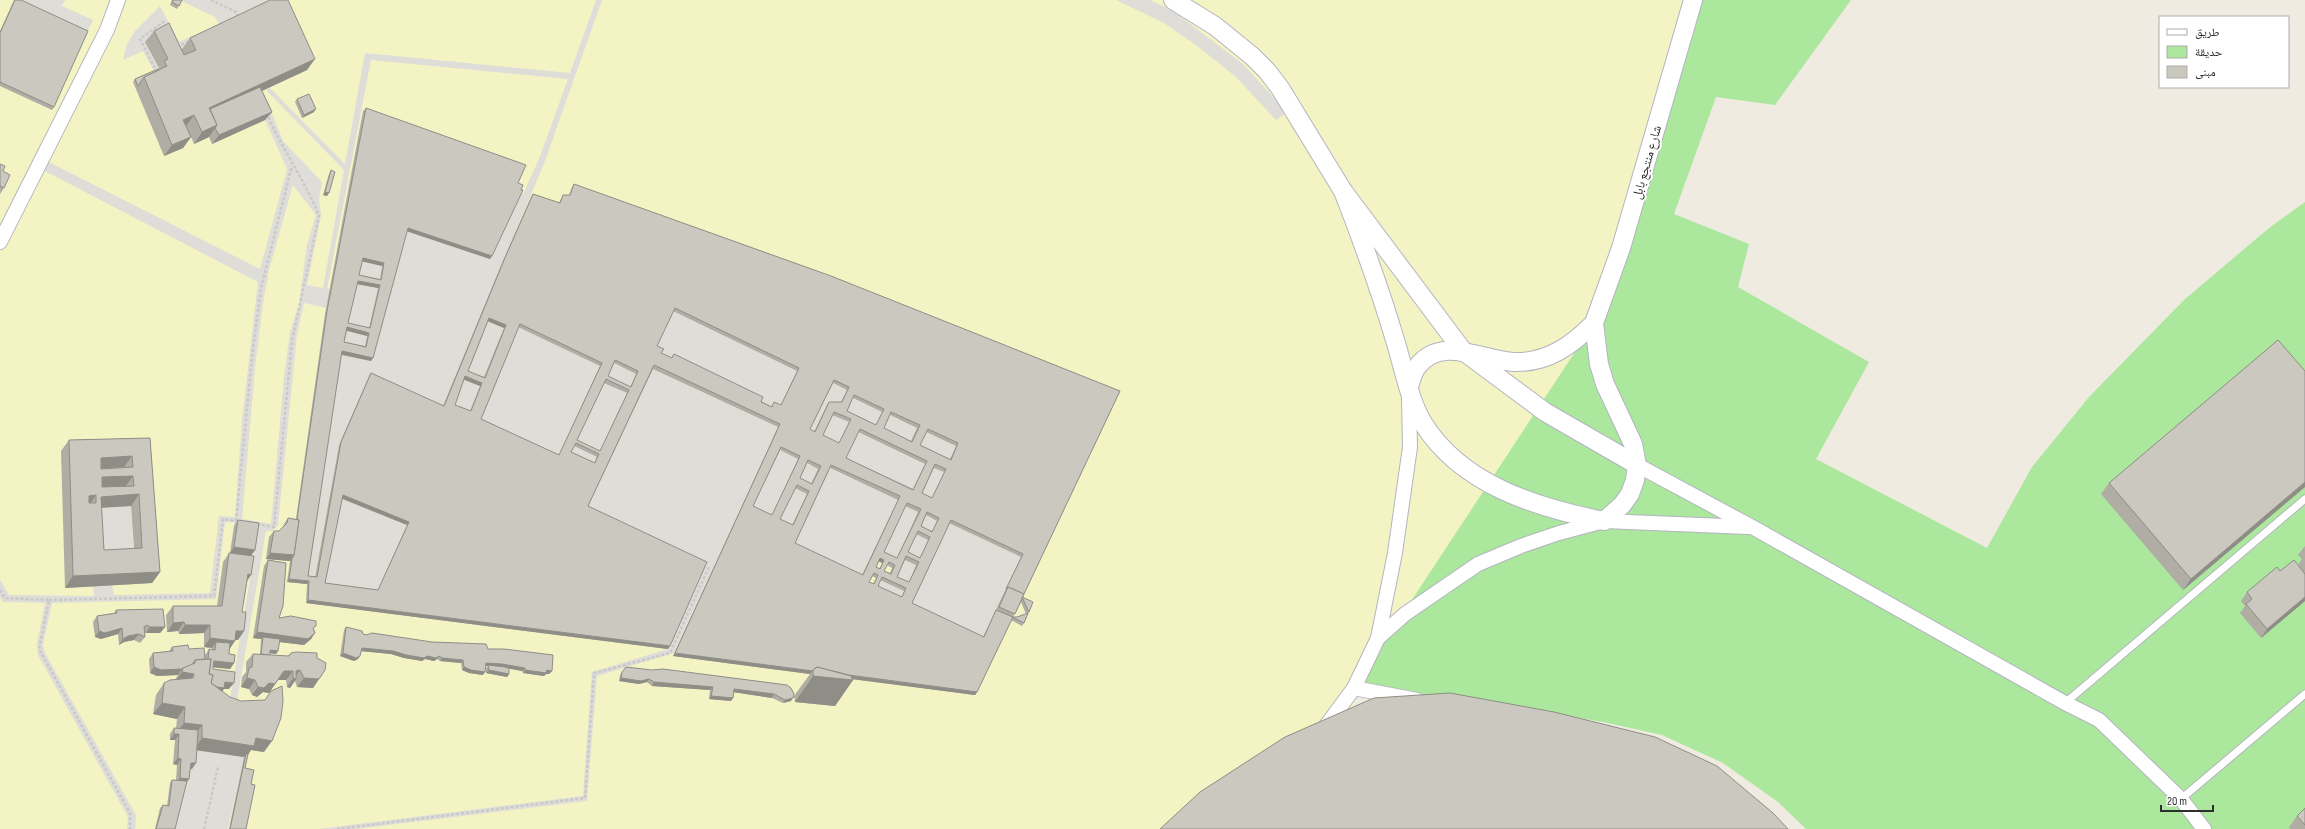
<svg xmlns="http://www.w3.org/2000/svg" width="2305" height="829" font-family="'Sofia Sans Condensed','Noto Naskh Arabic',sans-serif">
<rect width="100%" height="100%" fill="#efebe1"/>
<polygon fill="#abe79c" points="1628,0 1851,0 1775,105 1716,97 1674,214 1749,244 1738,287 1869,362 1816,459 1987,548 2032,467 2089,397 2184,300 2269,228 2305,202 2305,829 1806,829 1778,802 1723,763 1662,735 1603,722 1449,696 1293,693 802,829"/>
<polygon fill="#f4f3c4" points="0,0 1690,0 1594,323 1354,688 1353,829 0,829"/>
<g fill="#dfddd8" fill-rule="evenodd">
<polygon points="14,0 65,0 62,6 93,20 86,34"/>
<polygon points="179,0 274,0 188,62 146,42 160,70 155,73 143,51 123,60 127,44 135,31 160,6 179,42 219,24 215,17"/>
<path d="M 596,0 L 602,0 L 545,161 L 442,409 L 369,376 L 339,445 L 314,580 L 306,579 L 340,354 L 371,361 L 406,231 L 523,194 L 539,159 L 568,79 L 371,60 L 327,289 L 330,290 L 326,308 L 304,303 L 297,334 L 278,525 L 273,531 L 266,531 L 235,713 L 228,711 L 258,530 L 234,526 L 234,522 L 225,522 L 216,599 L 52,603 L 43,644 L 45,653 L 136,815 L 135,829 L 127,829 L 128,817 L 38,655 L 37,644 L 45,603 L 3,602 L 0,597 L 0,580 L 9,595 L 94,596 L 93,586 L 112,585 L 114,595 L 210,593 L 219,516 L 235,517 L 242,420 L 258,282 L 39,168 L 43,159 L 260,269 L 287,169 L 254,95 L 263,91 L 283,141 L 322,182 L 319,198 L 321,215 L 307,285 L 323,288 L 344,170 L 266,90 L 270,88 L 345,164 L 365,53 L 570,73 ZM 293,185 L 316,215 L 307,245 L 299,304 L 290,332 L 284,377 L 271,524 L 242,519 L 255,368 L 263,303 L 269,270 Z"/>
<polygon points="1116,0 1150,0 1173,11 1243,64 1287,112 1276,120 1236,77 1196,45 1164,23"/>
<polygon points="360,261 382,266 379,283 357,278"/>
<polygon points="356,284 378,288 368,331 346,326"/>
<polygon points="673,311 797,371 779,408 770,410 669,361 655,349"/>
<polygon points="487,321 504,328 483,381 466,374"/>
<polygon points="518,327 600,366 557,458 479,422"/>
<polygon points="345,330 367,336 364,350 342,345"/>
<polygon points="613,363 636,374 628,390 606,379"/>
<polygon points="652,368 778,427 674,653 597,676 587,801 356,829 318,829 583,796 592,672 668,649 586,509"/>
<polygon points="463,379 480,386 469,414 452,408"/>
<polygon points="604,382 627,393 598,454 575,443"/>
<polygon points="832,383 847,390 840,405 813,435 808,432"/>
<polygon points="852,398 882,412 874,428 845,414"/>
<polygon points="832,415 849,422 837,446 821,438"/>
<polygon points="889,415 917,428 910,445 882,431"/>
<polygon points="857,432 925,464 911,493 844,461"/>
<polygon points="925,432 956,446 949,463 918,448"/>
<polygon points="574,446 597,457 593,466 569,455"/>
<polygon points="779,450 798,459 770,518 751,509"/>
<polygon points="806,463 818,469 810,487 798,481"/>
<polygon points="933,467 944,472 930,501 920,496"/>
<polygon points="829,468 898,500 861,578 793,546"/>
<polygon points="795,488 807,494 790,528 778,522"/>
<polygon points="341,498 407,525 376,594 323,586"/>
<polygon points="131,506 134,559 96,561 93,508"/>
<polygon points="905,506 918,512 895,561 881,555"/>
<polygon points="925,515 937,521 930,535 918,529"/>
<polygon points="949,523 1021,557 982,640 910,606"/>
<polygon points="916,534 928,540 918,561 906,555"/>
<polygon points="904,559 916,565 907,585 895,580"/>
<polygon points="880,580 904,591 900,600 876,589"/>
<polygon points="194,750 244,757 228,829 174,829"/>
</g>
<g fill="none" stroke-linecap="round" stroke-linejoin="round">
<defs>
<g id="service">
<polyline points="2065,703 2305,499"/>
<polyline points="2181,799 2305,694"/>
</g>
<g id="minor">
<polyline points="0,242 107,30 118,0"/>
<polyline points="1409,397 1410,447 1395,553 1378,638 1354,688 1417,700"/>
<polyline points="1637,465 1754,528 2065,703 2099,720 2181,799 2204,829"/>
<polyline points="1378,638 1405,614 1478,564 1521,546 1559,533 1604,521 1748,527"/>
<polyline points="1323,730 1354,688"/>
</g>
<g id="tertiary">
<polyline points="1173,0 1215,26 1252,56 1267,71 1280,88 1343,191 1463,351 1545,412 1637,465"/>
<path d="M 1343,191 C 1362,240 1380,289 1395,340 C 1403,365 1409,400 1423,423 C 1461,485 1538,508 1604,521 L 1622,505 L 1630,494 L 1635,480 L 1637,465 L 1633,444 L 1605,384 L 1599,364 L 1594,323 L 1621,248 L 1693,0"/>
<path d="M 1409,387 C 1411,381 1413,372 1417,367 C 1441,334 1483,361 1514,362 C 1548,363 1572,345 1594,323"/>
</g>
</defs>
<use href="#service" stroke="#b4b4c1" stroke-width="9"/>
<use href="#minor" stroke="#b4b4c1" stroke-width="16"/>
<use href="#tertiary" stroke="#b4b4c1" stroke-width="20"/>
<g stroke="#c9c9c9" stroke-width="2.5" stroke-dasharray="3 2" stroke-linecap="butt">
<polyline points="211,0 236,12 238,17"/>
<polyline points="177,47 189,41"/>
<polyline points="155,68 140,39 163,22 166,27"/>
<polyline points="236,521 252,357 261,288 292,166"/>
<path d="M 257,524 L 274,527 L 292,341 L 319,216 C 305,180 282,149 267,114"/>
<polyline points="0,590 5,598 49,600 39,649 130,813 130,829"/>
<polyline points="49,600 214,596 223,519 240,522"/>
<polyline points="204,829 218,767"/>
<polyline points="337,829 585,798 594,673 670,653 709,567"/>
</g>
<use href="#service" stroke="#fff" stroke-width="7"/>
<use href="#minor" stroke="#fff" stroke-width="14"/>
<use href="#tertiary" stroke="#fff" stroke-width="18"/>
</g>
<g fill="#afada4" fill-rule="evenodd">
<polygon points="14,0 21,0 54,107 52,110 0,86 0,31"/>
<polygon points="172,0 182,0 177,9 170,5"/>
<polygon points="154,31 182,49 190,38 307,70 262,91 272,112 265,120 212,144 209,137 194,144 191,137 183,148 164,156 133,82 135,79 158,69 159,68 145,42"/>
<polygon points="297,99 314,112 302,118 295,102"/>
<path d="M 366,108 L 518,183 L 490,259 L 407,231 L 371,361 L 341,355 L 308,576 L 315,577 L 339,445 L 369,376 L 371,373 L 443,406 L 502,263 L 531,197 L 533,194 L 559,203 L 563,195 L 569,195 L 572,187 L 574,184 L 1120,391 L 1024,594 L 1023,598 L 1029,612 L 1024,623 L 1022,626 L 1011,620 L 977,692 L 975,695 L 852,679 L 853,680 L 835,706 L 795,702 L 794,696 L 810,674 L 673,656 L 778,427 L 653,369 L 588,506 L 668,649 L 306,603 L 307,584 L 287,582 L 290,561 L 266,559 L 269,537 L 274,531 L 279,531 L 283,527 L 284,524 L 288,518 L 296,519 L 325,314 L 363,111 ZM 362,261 L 382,266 L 380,279 L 359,275 ZM 357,284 L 378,288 L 369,328 L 348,323 ZM 673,311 L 797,371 L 781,405 L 774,402 L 772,407 L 674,354 L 671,358 L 661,353 L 657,346 ZM 488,321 L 504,328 L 484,377 L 468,371 ZM 518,327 L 600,366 L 559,455 L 481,419 ZM 347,331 L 367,336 L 365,346 L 344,342 ZM 614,363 L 636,374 L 630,387 L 608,376 ZM 464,380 L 480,386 L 470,411 L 455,405 ZM 604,383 L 627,393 L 600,451 L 577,440 ZM 833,383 L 847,390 L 841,402 L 829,402 L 827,405 L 814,432 L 810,429 ZM 853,398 L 882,412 L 876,425 L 847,411 ZM 832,415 L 849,422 L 839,443 L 823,435 ZM 890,415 L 917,428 L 911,441 L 884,428 ZM 858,432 L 925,464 L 913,489 L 846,458 ZM 926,432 L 956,446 L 950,459 L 920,445 ZM 574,446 L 597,457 L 594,463 L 571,452 ZM 780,450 L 798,459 L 772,515 L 753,506 ZM 807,463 L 818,469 L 811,484 L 800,478 ZM 830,468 L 898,500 L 862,575 L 795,543 ZM 934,468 L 944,472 L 932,498 L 922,493 ZM 795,488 L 807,494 L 792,525 L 780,519 ZM 342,499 L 407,525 L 378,590 L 325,583 ZM 905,506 L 918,512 L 897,558 L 884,552 ZM 926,515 L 937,521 L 932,531 L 921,526 ZM 949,523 L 1021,557 L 983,637 L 912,603 ZM 916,534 L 928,540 L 920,558 L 908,552 ZM 905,560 L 916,565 L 909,582 L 897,577 ZM 879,561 L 882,563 L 880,568 L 876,567 ZM 887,565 L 892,568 L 890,573 L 884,571 ZM 872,576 L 876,578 L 873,584 L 869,582 ZM 880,580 L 904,591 L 902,597 L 878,586 ZM 1021,602 L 1026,614 L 1017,617 L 1013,617 Z"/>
<polygon points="0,164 3,171 4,188 0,194"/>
<polygon points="331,170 327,196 323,195 329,174"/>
<path d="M 150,438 L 160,572 L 152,583 L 65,588 L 61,451 L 69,440 ZM 131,506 L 134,548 L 104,550 L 101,508 Z"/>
<polygon points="2109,483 2305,487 2183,590 2101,494"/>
<polygon points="238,520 255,550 251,556 230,553 234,526"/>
<polygon points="2305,546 2305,601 2261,638 2240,613 2245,606 2241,601 2247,592 2280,571 2298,565 2302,559 2298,555"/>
<polygon points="229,553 251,575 247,581 242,612 244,631 238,640 235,640 229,649 229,654 234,663 230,669 213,667 213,669 229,689 224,689 222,691 264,752 251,750 248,754 245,768 251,784 246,829 229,829 244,757 197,750 192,769 190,769 189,779 187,781 175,829 155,829 160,808 163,805 167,806 170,783 172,780 176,781 177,765 173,764 175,740 170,740 170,734 174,728 176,728 177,719 153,714 156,695 164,683 175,680 178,675 157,676 150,673 149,659 153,653 169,651 172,647 189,649 205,655 209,649 212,650 212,648 204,647 204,633 179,634 178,631 167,632 166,615 173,606 217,606 223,562"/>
<polygon points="268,560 279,618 314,629 315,633 311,639 304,645 279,642 278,651 276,654 270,653 270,655 288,656 291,653 317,658 325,670 313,688 297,687 295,681 290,688 287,687 286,680 278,680 269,693 263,692 257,697 252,695 249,689 241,687 242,677 246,672 246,662 253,654 260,654 261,639 253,638 264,566"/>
<polygon points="116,610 165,627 160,633 144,633 145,637 140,643 134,640 124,642 119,645 118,634 101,639 95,637 93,622 97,616 114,613"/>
<polygon points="346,627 366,635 488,649 552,671 549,674 546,674 544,676 523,673 522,671 509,668 509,674 507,677 486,673 486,668 488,666 485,666 483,675 469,673 462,670 461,663 440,661 437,659 434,661 425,659 422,661 404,658 391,654 361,651 358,659 354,661 340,656 344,630"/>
<polygon points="622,672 787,685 791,701 783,703 772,698 734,692 733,698 731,701 709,699 710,690 652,686 647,682 639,684 619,681 620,675"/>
<polygon points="2305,808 2305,829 2290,829 2289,827 2297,816"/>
</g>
<g fill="#8e8d86">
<polygon points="315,59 307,70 210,115 209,108"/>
<polygon points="316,109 314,112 302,118 304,115"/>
<polygon points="272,112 265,120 212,144 219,135"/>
<polygon points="194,115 186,126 183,120"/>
<polygon points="217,125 209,137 194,144 202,132"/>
<polygon points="191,137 183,148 164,156 172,145"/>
<polygon points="325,192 329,193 327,196 323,195"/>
<polygon points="408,228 492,256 490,259 406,231"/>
<polygon points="363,258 384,263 382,266 360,261"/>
<polygon points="358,281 380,285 378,288 356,284"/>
<polygon points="489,318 506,325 504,328 487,321"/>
<polygon points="347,327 369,333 367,336 345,330"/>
<polygon points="342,351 373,358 371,361 340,354"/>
<polygon points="465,376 482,383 480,386 463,379"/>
<polygon points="132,456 124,467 93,469 101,458"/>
<polygon points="133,476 125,487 94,489 102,477"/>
<polygon points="2305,482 2305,487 2183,590 2191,579"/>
<polygon points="139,494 131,506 93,508 101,497"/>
<polygon points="96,495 88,507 89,496"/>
<polygon points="343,495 409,522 407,525 341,498"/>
<polygon points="234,547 255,550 251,556 230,553"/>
<polygon points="270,553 294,555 290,561 266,559"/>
<polygon points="880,558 884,560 882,563 878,561"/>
<polygon points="160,572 152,583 65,588 73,576"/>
<polygon points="248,574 251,575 245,584"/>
<polygon points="289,579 309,581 307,584 287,582"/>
<polygon points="2305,597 2305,601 2261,638 2267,629"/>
<polygon points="308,600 670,646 668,649 306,603"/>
<polygon points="184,622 178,631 167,632 173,623"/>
<polygon points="185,625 210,625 204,633 179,634"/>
<polygon points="150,627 165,627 160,633 146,633"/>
<polygon points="122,628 118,634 101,639 95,637 99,631"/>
<polygon points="236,631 244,631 238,640 230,640"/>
<polygon points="257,632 315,633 311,639 304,645 263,640 263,637 261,639 253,638"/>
<polygon points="139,634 134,640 124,642 119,645 123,639 128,636"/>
<polygon points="210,638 235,641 229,650 216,642 212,648 204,647"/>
<polygon points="362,648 393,651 427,656 439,656 437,659 434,661 425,659 422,661 404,658 391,654 360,651"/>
<polygon points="270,650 278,651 276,654 268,653"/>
<polygon points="343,653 360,656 358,659 354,661 340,656"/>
<polygon points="675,653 812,671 810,674 673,656"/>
<polygon points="442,658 463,660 461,663 440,661"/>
<polygon points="214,661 234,663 230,669 210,667"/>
<polygon points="486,663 502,664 525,668 522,671 488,665 488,666 484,666"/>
<polygon points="154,667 182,669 178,675 157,676 150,673"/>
<polygon points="464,667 485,672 483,675 469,673 462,670"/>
<polygon points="300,670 294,678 296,679 290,688 287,687 293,678 296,671"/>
<polygon points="489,670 509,674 507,677 486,673"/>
<polygon points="525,670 547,670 552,671 549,674 546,674 544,676 523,673"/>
<polygon points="284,671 293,671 286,680 277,680"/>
<polygon points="813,671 977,692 975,695 813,674"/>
<polygon points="182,672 194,674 185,686 174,683"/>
<polygon points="813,676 853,680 835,706 795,702"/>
<polygon points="247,678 255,680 249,689 241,687"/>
<polygon points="304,678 319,679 313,688 297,687"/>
<polygon points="621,678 649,679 647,682 639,684 619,681"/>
<polygon points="225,682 234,683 229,689 224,689 220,694 206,692"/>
<polygon points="654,682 713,687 710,690 652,686"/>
<polygon points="269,683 275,684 269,693 263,692 257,697 252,695 258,687"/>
<polygon points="734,689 774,694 772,698 732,692"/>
<polygon points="711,696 733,698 731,701 709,699"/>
<polygon points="793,698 791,701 783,703 785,700"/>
<polygon points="162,703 185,707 177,719 153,714"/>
<polygon points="184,723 202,725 194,736 179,735 175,740 170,740 174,734 176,734"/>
<polygon points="202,738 256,738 272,741 264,752 251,750 246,758 246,754 244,757 194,750"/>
<polygon points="178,758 181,759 177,765 173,764"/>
<polygon points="191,763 196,763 192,769 187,769"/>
<polygon points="180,778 189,779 185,785 176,784"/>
</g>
<g fill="#cbc9bf" stroke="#8e8d86" fill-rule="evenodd">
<polygon points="15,0 21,0 88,31 54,107 0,82 0,33"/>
<polygon points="173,0 182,0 179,6 172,2"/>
<polygon points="270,0 288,0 315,59 209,108 217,125 202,132 194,115 183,120 191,137 172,145 144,77 167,66 164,61 168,59 154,31 169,23 184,55 196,50 190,38"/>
<polygon points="158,69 159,70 144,77 138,86 135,79"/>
<polygon points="260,87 272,112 219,135 215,128 217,125 210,109"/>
<polygon points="309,94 316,109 304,115 297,99"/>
<path d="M 366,108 L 526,165 L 518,183 L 523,185 L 521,190 L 523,190 L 492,256 L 408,228 L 373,358 L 342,351 L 308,576 L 317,577 L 341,442 L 371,373 L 444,406 L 504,260 L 533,194 L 560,203 L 563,195 L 570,195 L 574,184 L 831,276 L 1120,391 L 1024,594 L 1008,587 L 1006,589 L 1023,554 L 951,520 L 912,603 L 984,637 L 996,610 L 1013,617 L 977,692 L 849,675 L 817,667 L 813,670 L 813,671 L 675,653 L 780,424 L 654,365 L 588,506 L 707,562 L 670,646 L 308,600 L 309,581 L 289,579 L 292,559 L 294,555 L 299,520 L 297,519 L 327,311 ZM 363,258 L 384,263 L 381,280 L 359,275 ZM 358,281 L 380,285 L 370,328 L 348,323 ZM 675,308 L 799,368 L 781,405 L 774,402 L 772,407 L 761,402 L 763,397 L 674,354 L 672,358 L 661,353 L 664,349 L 657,346 ZM 489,318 L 506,325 L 485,378 L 468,371 ZM 520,324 L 602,363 L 559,455 L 481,419 ZM 347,327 L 369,333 L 366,347 L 344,342 ZM 615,360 L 638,371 L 631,387 L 608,376 ZM 465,376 L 482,383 L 471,411 L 455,405 ZM 606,379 L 629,390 L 600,451 L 577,440 ZM 834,380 L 849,387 L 842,402 L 829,402 L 815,432 L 810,429 ZM 854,395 L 884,409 L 876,425 L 847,411 ZM 834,412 L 851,419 L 839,443 L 823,435 ZM 891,412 L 920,425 L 912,442 L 884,428 ZM 860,429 L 927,461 L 913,490 L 846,458 ZM 928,429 L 958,443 L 951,460 L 920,445 ZM 576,443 L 599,454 L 595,463 L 571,452 ZM 781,447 L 800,456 L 772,515 L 753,506 ZM 808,460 L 821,466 L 812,484 L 800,478 ZM 935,464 L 946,469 L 932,498 L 922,493 ZM 831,465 L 900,496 L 863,575 L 795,543 ZM 797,485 L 809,491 L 793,525 L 780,519 ZM 343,495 L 409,522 L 378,590 L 325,583 ZM 907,503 L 921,509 L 897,558 L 884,552 ZM 927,512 L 939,518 L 932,532 L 921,526 ZM 918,531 L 930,537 L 920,558 L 908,552 ZM 906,556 L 919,562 L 909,582 L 897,577 ZM 880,558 L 884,560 L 880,569 L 876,567 ZM 889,562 L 895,565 L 891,574 L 884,571 ZM 874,573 L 878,575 L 874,584 L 869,582 ZM 882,577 L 906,588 L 902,597 L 878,586 Z"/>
<polygon points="0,164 5,166 3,171 10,175 4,188 0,186"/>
<polygon points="331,170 335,172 329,193 325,192"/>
<polygon points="2278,340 2305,371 2305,482 2191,579 2109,483"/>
<path d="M 150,438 L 160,572 L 73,576 L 69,440 ZM 132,456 L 133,467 L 101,469 L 101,458 ZM 133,476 L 134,486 L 102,487 L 102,477 ZM 139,494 L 142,548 L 104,550 L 101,497 ZM 96,495 L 96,503 L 89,503 L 89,496 Z"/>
<polygon points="288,518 299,520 294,555 270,553 274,531 279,531 287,523"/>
<polygon points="238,520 259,523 255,550 234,547"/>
<polygon points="229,553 254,556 251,575 248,574 242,612 246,612 244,631 236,631 235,641 210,638 210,625 185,625 184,622 173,623 173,606 222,606"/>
<polygon points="268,560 286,563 283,606 279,618 291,616 316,621 316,626 313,628 315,633 308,639 257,632"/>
<polygon points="2294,560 2305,574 2305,597 2267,629 2246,604 2252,599 2247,592 2277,567 2280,571"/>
<polygon points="1008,587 1024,594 1015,614 999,607"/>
<polygon points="1022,597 1033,602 1029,612"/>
<polygon points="163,609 165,627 150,627 147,625 144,627 145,637 139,634 128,636 123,639 122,628 105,633 99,631 97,616 117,613 116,610"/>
<polygon points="1028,613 1024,623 1012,617 1017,617"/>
<polygon points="346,627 362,631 363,634 366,635 372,633 432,642 486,644 488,649 504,649 553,655 552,671 547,670 546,673 525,670 525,668 502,664 486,663 485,672 471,670 464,667 463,660 442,658 439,656 436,658 427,656 424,658 406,655 393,651 362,648 360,656 356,658 343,653"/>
<polygon points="263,637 280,639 278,651 270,650 270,655 261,654"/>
<polygon points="216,642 230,643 229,654 235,655 234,663 214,661 213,669 235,672 234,683 225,682 224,688 217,687 211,683 213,675 209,674 211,659 208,659 209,649 215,650"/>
<polygon points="188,645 189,649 204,648 205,659 195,660 192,665 183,668 182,669 161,670 154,667 153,653 173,651 172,647"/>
<polygon points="296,652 317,653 317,658 326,663 325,670 319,679 304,678 300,670 296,671 296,679 293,678 293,671 284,671 275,684 269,683 264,688 258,687 255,680 247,678 249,668 252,667 253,654 289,656 291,653"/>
<polygon points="211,659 209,674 213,675 211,683 230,697 241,701 265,700 271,691 282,686 283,701 281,718 272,741 256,738 254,746 202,738 202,725 184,723 185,707 162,703 164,683 170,680 193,678 194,674 182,672 183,668 195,663 195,660"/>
<polygon points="488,665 505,667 509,668 509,674 489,670"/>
<polygon points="626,667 652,670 663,669 787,685 791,688 794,694 793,698 785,700 774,694 734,689 733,698 711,696 713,687 654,682 649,679 641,681 621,678 622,672"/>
<polygon points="817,667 851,676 853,680 813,676 813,670"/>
<polygon points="1450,693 1554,712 1655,737 1717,766 1773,813 1788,829 1160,829 1200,792 1285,737 1374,698"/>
<polygon points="174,728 198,730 196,763 191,763 189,779 180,778 181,759 178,758 179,734 174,734"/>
<polygon points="246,754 248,754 245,768 254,770 251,784 255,785 246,829 230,829"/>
<polygon points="172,780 187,781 175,829 156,829 163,805 169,806"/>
<polygon points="2305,808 2305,825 2297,816"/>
</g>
<g text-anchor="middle" stroke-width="4" stroke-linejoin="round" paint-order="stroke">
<g font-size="13" fill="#2e2e2e" stroke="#fff">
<text transform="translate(1646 162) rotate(-74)" y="5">شارع منتجع بابل</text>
</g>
</g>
<rect x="2159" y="16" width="130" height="72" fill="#ffffff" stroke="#ababab"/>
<rect x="2167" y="29" width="20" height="6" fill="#ffffff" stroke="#ababab"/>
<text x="2195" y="36" font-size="12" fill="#2e2e2e">طريق</text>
<rect x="2167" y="46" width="20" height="12" fill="#abe79c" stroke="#ababab"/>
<text x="2195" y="56" font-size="12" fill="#2e2e2e">حديقة</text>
<rect x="2167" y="66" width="20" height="12" fill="#cbc9bf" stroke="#ababab"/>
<text x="2195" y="76" font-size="12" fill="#2e2e2e">مبنى</text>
<path d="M2161 805v6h52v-6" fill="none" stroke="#2e2e2e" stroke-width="2"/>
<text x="2167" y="805" font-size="12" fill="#2e2e2e" stroke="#ffffff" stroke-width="3" paint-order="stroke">20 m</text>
</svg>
